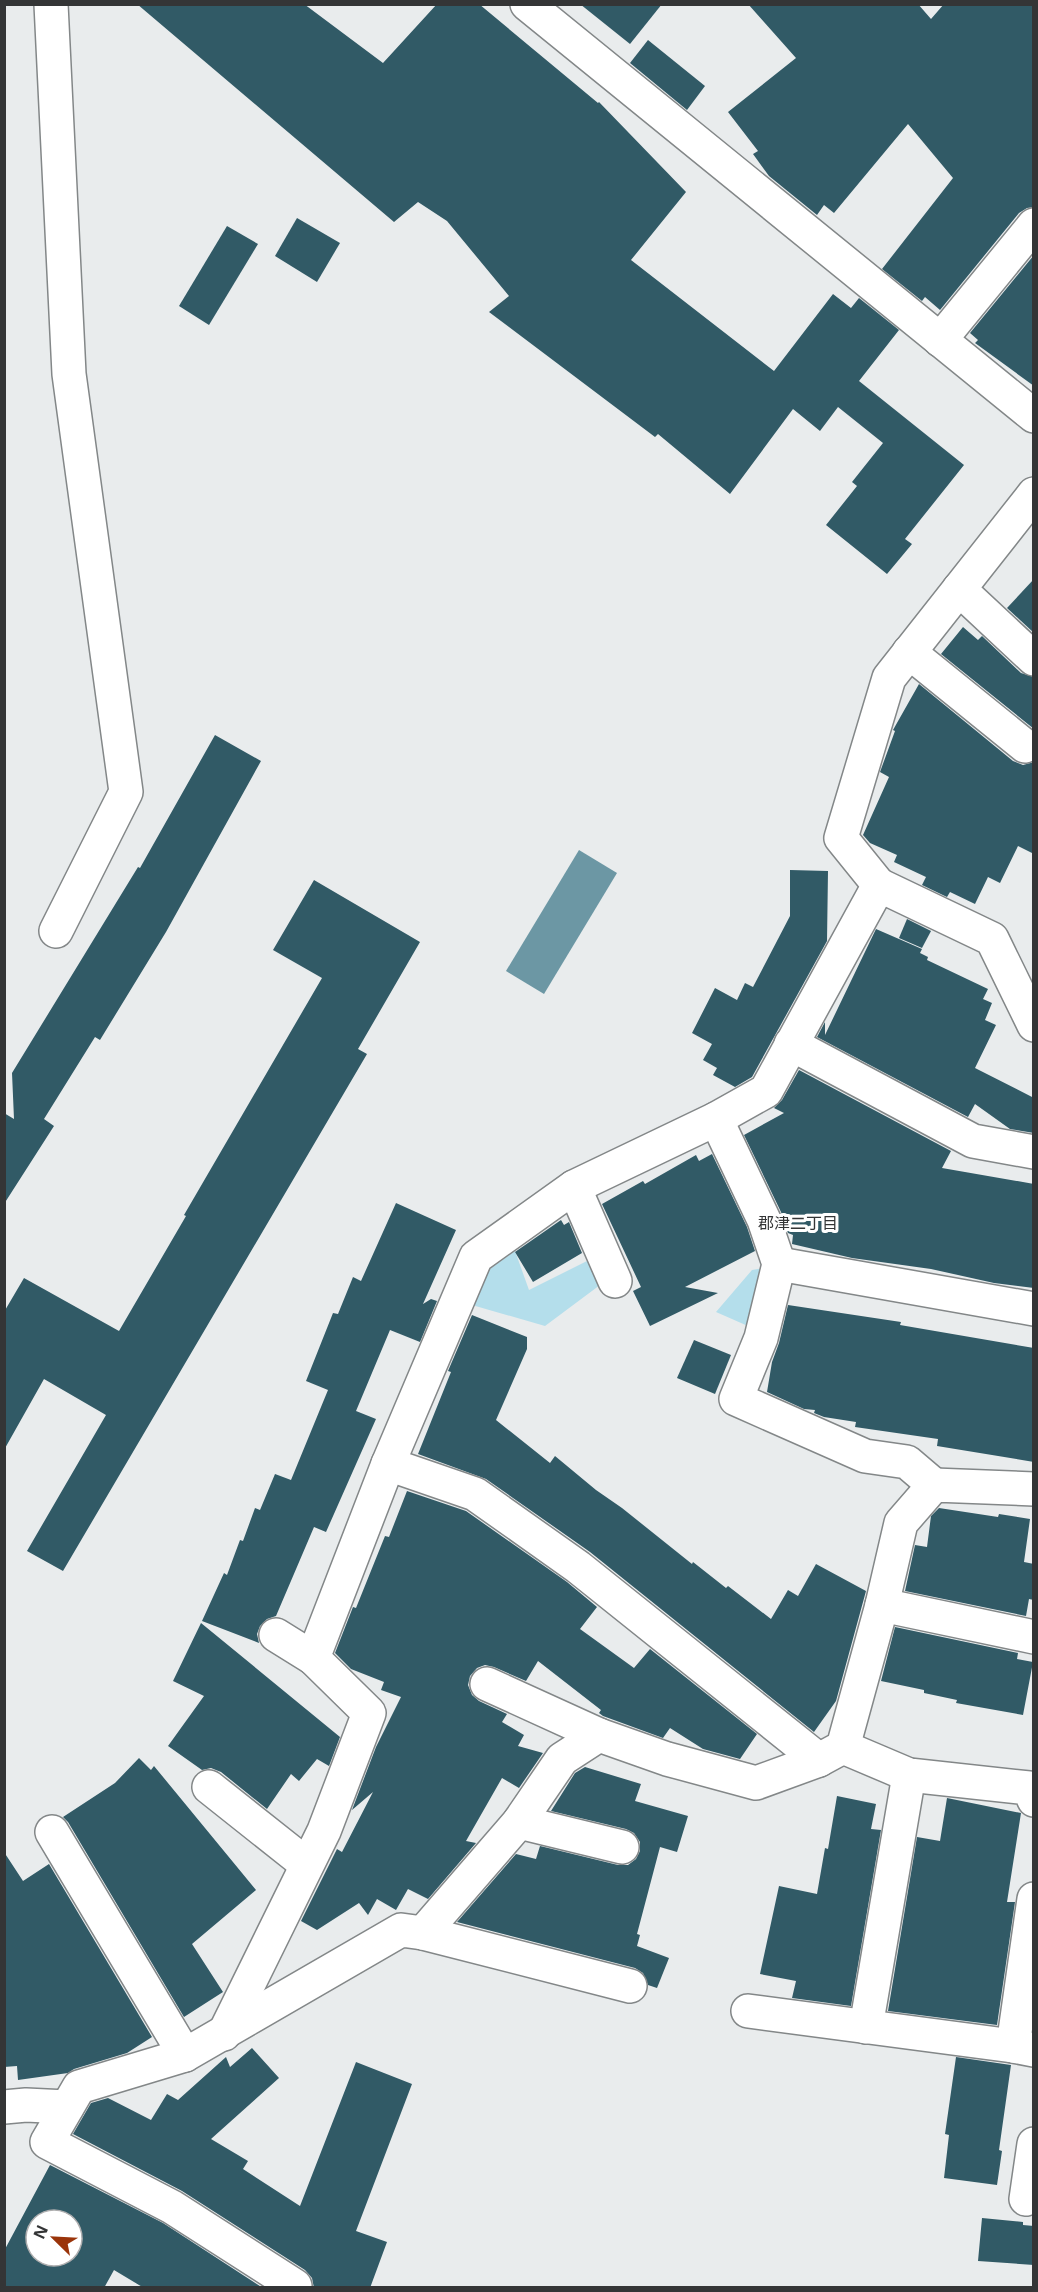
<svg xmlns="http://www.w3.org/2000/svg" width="1038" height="2292" font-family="'Noto Sans','Noto Sans JP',sans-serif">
<rect width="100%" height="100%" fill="#e9eced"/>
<g fill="#b4deeb">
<polygon points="515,1251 529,1290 589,1260 600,1285 545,1326 472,1305 487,1271"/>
<polygon points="771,1267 757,1330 716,1312 752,1270"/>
</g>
<polygon fill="#6c97a4" points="579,850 617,873 544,994 506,971"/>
<g fill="#315a66" fill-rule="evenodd">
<polygon points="137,4 304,4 383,63 437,4 479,4 598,103 599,102 686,192 631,260 774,371 833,294 851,308 859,298 899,330 859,381 964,465 905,539 912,544 887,574 826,525 857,486 852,482 883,443 838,407 820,431 793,409 730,494 658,434 655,437 489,312 509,296 447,221 418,202 394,222"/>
<polygon points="580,4 662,4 630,44"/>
<polygon points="748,4 918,4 931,19 944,4 1034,4 1034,207 1027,208 1019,213 940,310 925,297 922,301 882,269 953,178 908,124 834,213 824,205 817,215 769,176 753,154 758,151 728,112 796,58"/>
<polygon points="648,40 705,86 687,110 630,63"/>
<polygon points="297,218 340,243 317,282 275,256"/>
<polygon points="227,226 258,244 209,325 179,306"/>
<polygon points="1034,255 1034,386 975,343 978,340 970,333"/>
<polygon points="1034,579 1034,633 1007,608"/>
<polygon points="963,627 978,640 982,636 1021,673 1034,677 1034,729 941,654"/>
<polygon points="919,684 1013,761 1023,765 1034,762 1034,854 1018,846 1000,883 988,877 975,904 950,892 947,897 922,885 926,877 894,862 897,855 870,843 863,835 889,777 880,772 895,731 893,730"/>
<polygon points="215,735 261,761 166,932 100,1040 95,1037 44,1119 54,1126 4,1204 4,1113 14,1119 12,1073 138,867 140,868"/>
<polygon points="790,870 828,871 827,941 752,1077 735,1087 713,1075 717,1068 703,1060 712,1044 692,1033 715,988 737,1000 745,983 753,987 790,916"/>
<polygon points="314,880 420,942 358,1049 367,1054 63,1571 27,1551 106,1415 44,1379 4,1450 4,1312 24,1278 119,1331 186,1216 184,1215 322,978 273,950"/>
<polygon points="907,919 931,931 922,948 899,938"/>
<polygon points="876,929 922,949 920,953 928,957 927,960 988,989 983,999 992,1003 985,1020 996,1025 975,1068 1034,1098 1034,1133 1010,1129 975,1104 968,1117 817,1037 825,1022 825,1035"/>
<polygon points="799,1070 951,1151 942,1168 1034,1184 1034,1288 994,1283 931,1269 852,1258 792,1244 793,1235 788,1233 781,1212 744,1135 784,1113 774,1108 782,1100"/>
<polygon points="712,1154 747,1227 755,1251 685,1287 718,1293 650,1326 633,1291 641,1287 602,1204 643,1181 645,1184 696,1155 699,1161"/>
<polygon points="396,1203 456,1230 423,1304 431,1299 437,1301 420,1342 390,1330 356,1411 376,1419 326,1532 314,1527 276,1616 267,1619 260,1626 257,1634 259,1643 202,1621 224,1573 227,1575 240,1540 243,1541 255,1508 260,1510 275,1474 291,1480 328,1390 306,1381 333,1313 338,1314 353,1277 361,1281"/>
<polygon points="561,1220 564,1225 569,1222 582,1253 533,1282 515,1252"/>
<polygon points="788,1305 901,1322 900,1325 1034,1348 1034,1462 937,1446 938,1439 855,1427 856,1422 824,1417 814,1413 815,1410 804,1409 767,1392 772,1362 779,1343"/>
<polygon points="472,1315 527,1337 527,1349 496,1420 550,1463 555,1456 596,1490 622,1508 692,1564 693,1562 726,1588 728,1586 771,1619 788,1590 798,1596 816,1564 866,1591 836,1701 814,1732 590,1552 486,1479 418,1454 451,1372 448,1371"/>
<polygon points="694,1340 731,1355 715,1394 677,1378"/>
<polygon points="407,1491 466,1511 567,1582 597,1607 580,1629 634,1668 650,1649 757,1734 740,1759 703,1749 670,1728 663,1738 603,1716 599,1713 601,1710 538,1661 526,1681 494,1667 485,1665 477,1668 470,1676 468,1685 472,1695 479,1701 507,1714 502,1722 524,1735 518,1746 543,1753 519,1788 502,1778 466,1841 476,1843 428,1899 408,1889 396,1910 377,1899 368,1915 359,1903 317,1930 301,1921 337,1849 342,1852 373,1792 352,1810 376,1747 401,1697 381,1690 384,1682 351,1669 335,1653 353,1607 356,1608 385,1536 389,1537"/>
<polygon points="939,1508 998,1517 999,1514 1030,1519 1024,1562 1034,1564 1034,1600 1029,1599 1026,1616 905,1591 915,1545 927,1547 931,1516"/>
<polygon points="201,1623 340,1737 329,1766 317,1759 299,1781 291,1774 267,1809 221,1772 211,1768 202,1770 168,1746 204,1696 173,1681"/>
<polygon points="895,1627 1018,1653 1017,1659 1033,1662 1023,1715 956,1703 957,1700 924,1693 924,1690 881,1681"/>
<polygon points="139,1758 151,1770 154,1766 256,1890 192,1944 223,1992 184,2017 68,1822 63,1817 115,1783"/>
<polygon points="585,1767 641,1784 635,1801 688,1816 677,1852 660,1847 637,1934 640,1935 637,1946 669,1958 657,1988 648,1985 643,1973 635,1968 457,1922 516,1854 536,1859 540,1846 618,1865 628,1865 636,1859 640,1851 640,1842 634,1833 626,1829 551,1811 575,1773"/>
<polygon points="837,1796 876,1804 871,1829 881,1830 851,2006 792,1998 796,1981 760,1974 779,1886 817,1894 825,1848 828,1849"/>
<polygon points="947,1798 1021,1813 1007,1902 1015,1902 997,2025 888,2011 917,1837 940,1841"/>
<polygon points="4,1852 23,1881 49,1864 152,2037 127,2053 74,2069 68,2073 18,2080 17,2066 4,2067"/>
<polygon points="252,2048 279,2078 211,2139 248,2161 243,2169 300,2206 356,2062 412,2084 356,2231 387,2242 370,2288 314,2288 312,2278 305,2270 182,2191 73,2134 91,2103 108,2098 151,2120 167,2094 178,2100 226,2057 230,2067"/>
<polygon points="956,2057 1011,2065 999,2150 1002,2151 997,2185 944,2178 949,2135 945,2134"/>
<path d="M 50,2165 L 163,2223 L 263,2288 L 144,2288 L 114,2270 L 104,2288 L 4,2288 L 4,2251 ZM 36,2220 L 72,2220 L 72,2256 L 36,2256 Z"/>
<polygon points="982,2218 1023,2222 1023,2225 1034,2226 1034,2265 978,2261"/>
</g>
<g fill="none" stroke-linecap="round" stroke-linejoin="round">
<defs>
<g id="minor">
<polyline points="51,4 69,374 126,792 56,931"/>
<polyline points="527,4 1034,416"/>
<polyline points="940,340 1034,225"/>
<polyline points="959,589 1034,659"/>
<polyline points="909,652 1025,746"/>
<polyline points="879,885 992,939 1034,1025"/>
<polyline points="791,1044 973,1141 1034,1152"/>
<polyline points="716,1119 764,1220 779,1264 761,1338 736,1399 865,1456 907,1462 934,1485"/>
<polyline points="574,1187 615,1281"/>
<polyline points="779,1264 1034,1309"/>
<polyline points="388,1464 475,1494 578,1567 819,1760"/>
<polyline points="882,1605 1034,1637"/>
<polyline points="276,1635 313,1658"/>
<polyline points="487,1684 599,1735"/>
<polyline points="843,1747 909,1775 1029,1788 1034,1800"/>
<polyline points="209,1787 306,1864"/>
<polyline points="519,1822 622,1847"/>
<polyline points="52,1832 185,2055"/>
<polyline points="423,1933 519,1822 562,1759 599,1735 667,1759 756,1783 819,1760 843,1747 882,1605 901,1523 934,1485 1034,1489"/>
<polyline points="748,2011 1013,2046 1034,2050"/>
<polyline points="866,2027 909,1775"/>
<polyline points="224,2034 324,1831 369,1713 313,1658 388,1464 476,1257 574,1187 716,1119 766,1091 879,885 841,838 889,678 1034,494"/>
<polyline points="1013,2046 1034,1899"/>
<polyline points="4,2107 26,2105 67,2107"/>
<polyline points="1026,2199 1034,2144"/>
<polyline points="295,2286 172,2207 47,2142 79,2087 185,2055 401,1930 423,1933 630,1986"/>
</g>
</defs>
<use href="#minor" stroke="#838788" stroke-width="36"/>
<use href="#minor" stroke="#fff" stroke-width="33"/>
</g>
<g text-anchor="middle" stroke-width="6" stroke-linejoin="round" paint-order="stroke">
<g font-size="16" fill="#343536" stroke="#fff">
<text x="798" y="1229">郡津二丁目</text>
</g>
</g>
<rect width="1038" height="2292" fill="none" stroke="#343536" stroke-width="12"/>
<g transform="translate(54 2238) rotate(294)"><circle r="28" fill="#ffffff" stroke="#aeaeaf" stroke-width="1.5"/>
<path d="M0-4.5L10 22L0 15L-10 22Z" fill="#9a340a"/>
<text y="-9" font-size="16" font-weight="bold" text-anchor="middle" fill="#343536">N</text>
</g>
</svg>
